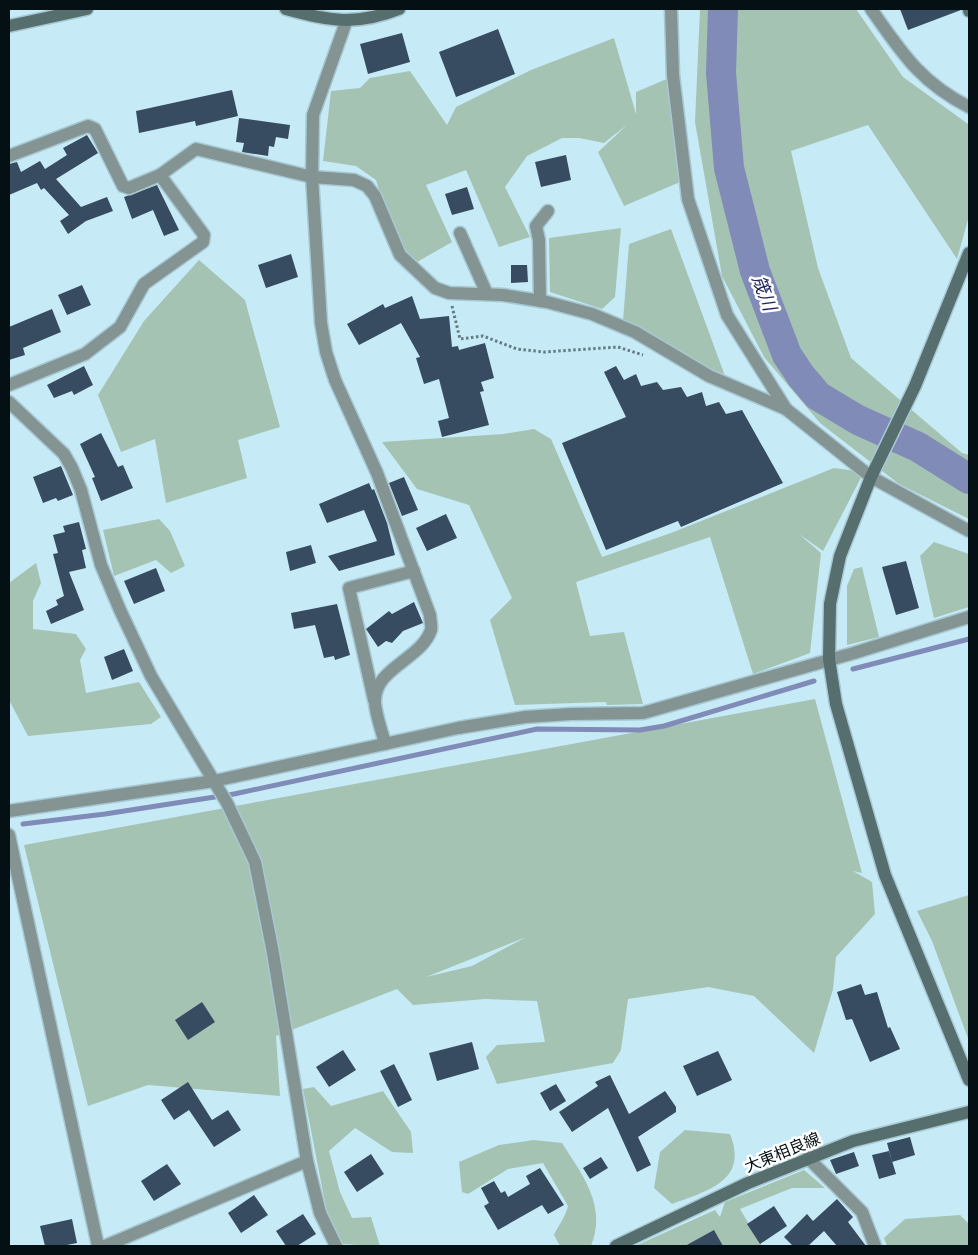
<svg xmlns="http://www.w3.org/2000/svg" width="978" height="1255" font-family="'Nunito Sans','Noto Sans JP',sans-serif">
<rect width="100%" height="100%" fill="#c6ebf7"/>
<g fill="#a4c3b3" fill-rule="evenodd">
<polygon points="700,9 856,9 903,77 968,124 969,216 957,259 868,125 791,151 818,268 851,358 962,453 969,455 969,519 899,484 820,423 764,357 722,276 695,122"/>
<polygon points="614,38 636,114 636,92 669,78 680,182 624,206 598,152 628,124 604,143 579,138 562,138 527,156 505,187 530,237 499,247 466,170 426,185 452,242 417,262 400,255 376,180 356,166 323,161 331,91 360,88 370,78 410,71 447,125 456,107 531,70"/>
<polygon points="621,228 615,297 602,309 550,292 549,238"/>
<polygon points="671,229 725,376 709,376 623,321 629,244"/>
<polygon points="199,260 245,300 280,427 238,440 247,478 166,503 155,439 121,452 98,395 144,321"/>
<polygon points="534,429 551,439 602,557 671,533 834,468 864,472 823,551 799,534 821,553 810,653 753,674 710,537 576,582 590,636 624,632 643,704 607,705 606,702 515,705 490,620 512,598 469,505 417,489 382,442 503,434"/>
<polygon points="159,519 170,531 185,566 171,573 156,560 114,576 103,530"/>
<polygon points="934,542 969,554 969,607 934,618 920,556"/>
<polygon points="36,563 41,583 33,601 33,629 76,634 86,649 80,660 86,693 139,682 161,717 151,724 28,736 9,700 9,583"/>
<polygon points="862,567 879,637 847,645 847,586 854,569"/>
<path d="M 815,699 L 862,873 L 853,871 L 872,882 L 875,914 L 836,957 L 833,989 L 814,1053 L 754,996 L 708,987 L 628,999 L 621,1050 L 613,1063 L 497,1084 L 486,1057 L 497,1045 L 545,1042 L 537,1001 L 485,999 L 413,1005 L 397,989 L 276,1036 L 280,1096 L 148,1085 L 88,1106 L 24,845 ZM 526,937 L 472,966 L 426,977 Z"/>
<polygon points="969,895 969,1041 932,941 917,911"/>
<polygon points="314,1087 331,1106 383,1091 411,1132 413,1153 392,1152 355,1128 329,1151 340,1192 352,1218 371,1217 380,1246 340,1244 327,1213 303,1089"/>
<path d="M 685,1130 L 730,1134 C 749,1181 707,1191 672,1204 L 654,1188 L 660,1152 Z"/>
<path d="M 534,1140 L 562,1143 C 583,1176 607,1206 591,1246 L 560,1246 L 554,1235 C 559,1224 565,1218 568,1206 L 543,1163 L 508,1169 L 468,1194 L 462,1192 L 459,1162 L 499,1145 Z"/>
<polygon points="804,1170 825,1188 792,1188 740,1209 762,1246 635,1246 715,1210 720,1217 725,1202"/>
<polygon points="960,1215 969,1224 969,1246 887,1246 884,1238 905,1219"/>
</g>
<g fill="none" stroke-linecap="round" stroke-linejoin="round">
<g stroke="#818bb7" stroke-width="5">
<polyline points="853,669 969,639"/>
<polyline points="23,824 105,814 234,794 537,729 640,730 664,726 814,681"/>
</g>
<polyline stroke="#818bb7" stroke-width="30" points="723,9 721,73 729,168 755,271 787,355 801,376 818,396 858,420 918,447 969,479"/>
</g>
<g fill="#374c60">
<polygon points="900,9 960,9 961,10 908,30"/>
<polygon points="498,29 515,74 456,97 439,52"/>
<polygon points="402,33 410,62 368,74 360,44"/>
<polygon points="232,90 238,116 196,126 195,121 139,133 136,111"/>
<polygon points="239,118 290,125 288,139 276,137 274,147 269,146 268,156 242,152 244,143 236,142"/>
<polygon points="87,135 98,153 56,179 81,207 107,197 113,211 86,221 68,234 60,221 69,215 44,188 41,190 37,183 9,195 9,164 17,162 21,172 40,161 45,169 67,155 63,148"/>
<polygon points="566,155 571,180 541,187 535,162"/>
<polygon points="157,185 179,230 164,236 153,210 132,219 124,197"/>
<polygon points="467,187 474,209 452,215 445,194"/>
<polygon points="291,254 298,277 266,288 258,265"/>
<polygon points="511,265 527,265 528,282 511,283"/>
<polygon points="82,285 91,305 67,315 58,295"/>
<polygon points="412,296 420,319 449,316 452,347 458,346 459,350 485,343 494,378 481,382 484,391 480,392 489,425 442,437 438,421 449,418 439,379 424,384 416,358 420,357 401,323 359,345 347,324 383,304 385,308"/>
<polygon points="52,309 61,332 23,348 25,355 9,360 9,327"/>
<polygon points="84,366 93,385 74,395 72,391 54,398 47,385"/>
<polygon points="616,366 624,380 636,374 641,386 657,382 663,390 681,387 687,397 702,392 706,406 719,402 726,414 742,410 783,483 681,527 678,521 606,550 562,443 626,417 604,372"/>
<polygon points="101,433 118,467 123,465 133,488 101,501 92,478 95,477 80,444"/>
<polygon points="61,466 73,495 58,501 56,498 43,503 33,477"/>
<polygon points="404,477 418,510 402,516 389,483"/>
<polygon points="369,483 372,490 374,489 387,523 395,555 339,571 328,556 377,541 364,510 327,523 319,504"/>
<polygon points="446,514 457,538 427,551 416,528"/>
<polygon points="79,522 86,549 82,550 86,568 69,572 84,610 51,624 46,611 58,605 56,600 64,596 53,554 58,553 53,535 65,532 63,526"/>
<polygon points="311,545 316,563 290,571 286,552"/>
<polygon points="906,561 919,608 896,615 882,567"/>
<polygon points="156,568 165,591 134,604 124,581"/>
<polygon points="414,602 423,623 403,631 392,643 386,641 378,647 366,629 389,611 392,614"/>
<polygon points="337,604 350,655 335,660 334,656 324,658 315,625 294,629 291,613"/>
<polygon points="124,649 133,671 112,680 104,657"/>
<polygon points="861,984 865,995 877,992 888,1028 890,1027 900,1049 870,1062 852,1019 846,1020 837,992"/>
<polygon points="202,1002 215,1022 188,1040 175,1020"/>
<polygon points="472,1042 479,1069 437,1081 429,1053"/>
<polygon points="343,1050 356,1070 329,1087 316,1067"/>
<polygon points="718,1051 732,1080 697,1096 683,1066"/>
<polygon points="394,1064 412,1100 398,1107 380,1071"/>
<polygon points="610,1075 629,1114 665,1091 676,1107 676,1112 638,1137 651,1165 637,1172 608,1108 572,1132 559,1112 598,1086 595,1082"/>
<polygon points="188,1082 212,1120 228,1110 241,1130 214,1147 189,1110 174,1120 161,1100"/>
<polygon points="556,1084 566,1101 550,1111 540,1093"/>
<polygon points="910,1137 915,1155 892,1162 887,1143"/>
<polygon points="889,1151 896,1174 879,1179 872,1155"/>
<polygon points="854,1152 859,1166 836,1174 830,1160"/>
<polygon points="371,1154 384,1174 357,1192 344,1172"/>
<polygon points="601,1157 608,1168 590,1179 583,1168"/>
<polygon points="167,1164 181,1184 154,1201 141,1181"/>
<polygon points="540,1168 564,1205 548,1214 542,1205 498,1230 484,1206 489,1203 481,1188 494,1181 501,1193 505,1191 508,1197 530,1184 526,1176"/>
<polygon points="254,1195 268,1215 241,1233 228,1213"/>
<polygon points="837,1199 853,1217 848,1222 866,1246 837,1246 824,1231 808,1246 793,1246 784,1237 807,1214 813,1221"/>
<polygon points="774,1206 787,1226 760,1244 747,1224"/>
<polygon points="303,1214 316,1234 297,1246 286,1246 276,1231"/>
<polygon points="72,1219 77,1243 62,1246 45,1246 40,1226"/>
<polygon points="714,1230 723,1246 685,1246"/>
</g>
<g fill="none" stroke-linecap="round" stroke-linejoin="round">
<defs>
<g id="street">
<polyline points="671,9 673,75 688,199 727,315 786,409 871,477 969,531"/>
<path d="M 871,9 C 902,53 920,82 969,107"/>
<path d="M 346,22 L 313,115 L 312,177 L 321,323 L 326,352 L 335,380 L 377,473 L 430,615 C 430,619 432,626 431,630 C 421,660 373,668 375,703 C 376,716 382,731 385,744"/>
<polyline points="9,156 88,126 95,129 123,186 129,188 160,175 196,149 312,177 354,180 367,186 375,196 400,255 435,288 449,293 503,295 547,302 592,314 635,332 709,376 786,409"/>
<polyline points="460,233 487,294"/>
<polyline points="540,301 539,240 536,226 548,211"/>
<polyline points="9,385 85,354 120,327 144,284 203,242 204,235 160,175"/>
<polyline points="9,402 64,454 72,468 81,490 101,565 120,610 151,676 227,803 255,862 273,953 307,1161 320,1213 336,1246"/>
<polyline points="374,700 349,588 414,571"/>
<polyline points="9,811 214,781 458,728 525,717 571,714 643,713 854,653 969,617"/>
<polyline points="9,835 98,1246"/>
<polyline points="808,1158 862,1212 875,1246"/>
<polyline points="105,1246 307,1161"/>
</g>
<g id="secondary">
<path d="M 286,9 C 329,21 356,26 399,9"/>
<polyline points="969,9 969,11"/>
<polyline points="9,26 87,9"/>
<polyline points="969,253 915,386 871,477 840,556 830,604 829,659 836,704 885,875 969,1080"/>
<polyline points="616,1246 748,1183 853,1141 969,1112"/>
</g>
</defs>
<use href="#street" stroke="#a7c8d3" stroke-width="15"/>
<use href="#secondary" stroke="#a7c8d3" stroke-width="15"/>
<polyline stroke="#637b83" stroke-width="3" stroke-dasharray="2.5 2.5" stroke-linecap="butt" points="452,306 460,339 483,336 517,349 544,352 618,347 643,355"/>
<use href="#street" stroke="#849493" stroke-width="12"/>
<use href="#secondary" stroke="#566e6d" stroke-width="12"/>
</g>
<g text-anchor="middle" stroke-width="5" stroke-linejoin="round" paint-order="stroke">
<g font-size="16" fill="#041014" stroke="#fff">
<text transform="translate(782 1152) rotate(-22)" y="6">大東相良線</text>
</g>
<g font-size="18" font-style="italic" fill="#22285f" stroke="#fff">
<text transform="translate(764 293) rotate(69)" y="6">筬川</text>
</g>
</g>
<rect width="978" height="1255" fill="none" stroke="#041014" stroke-width="20"/>
</svg>
